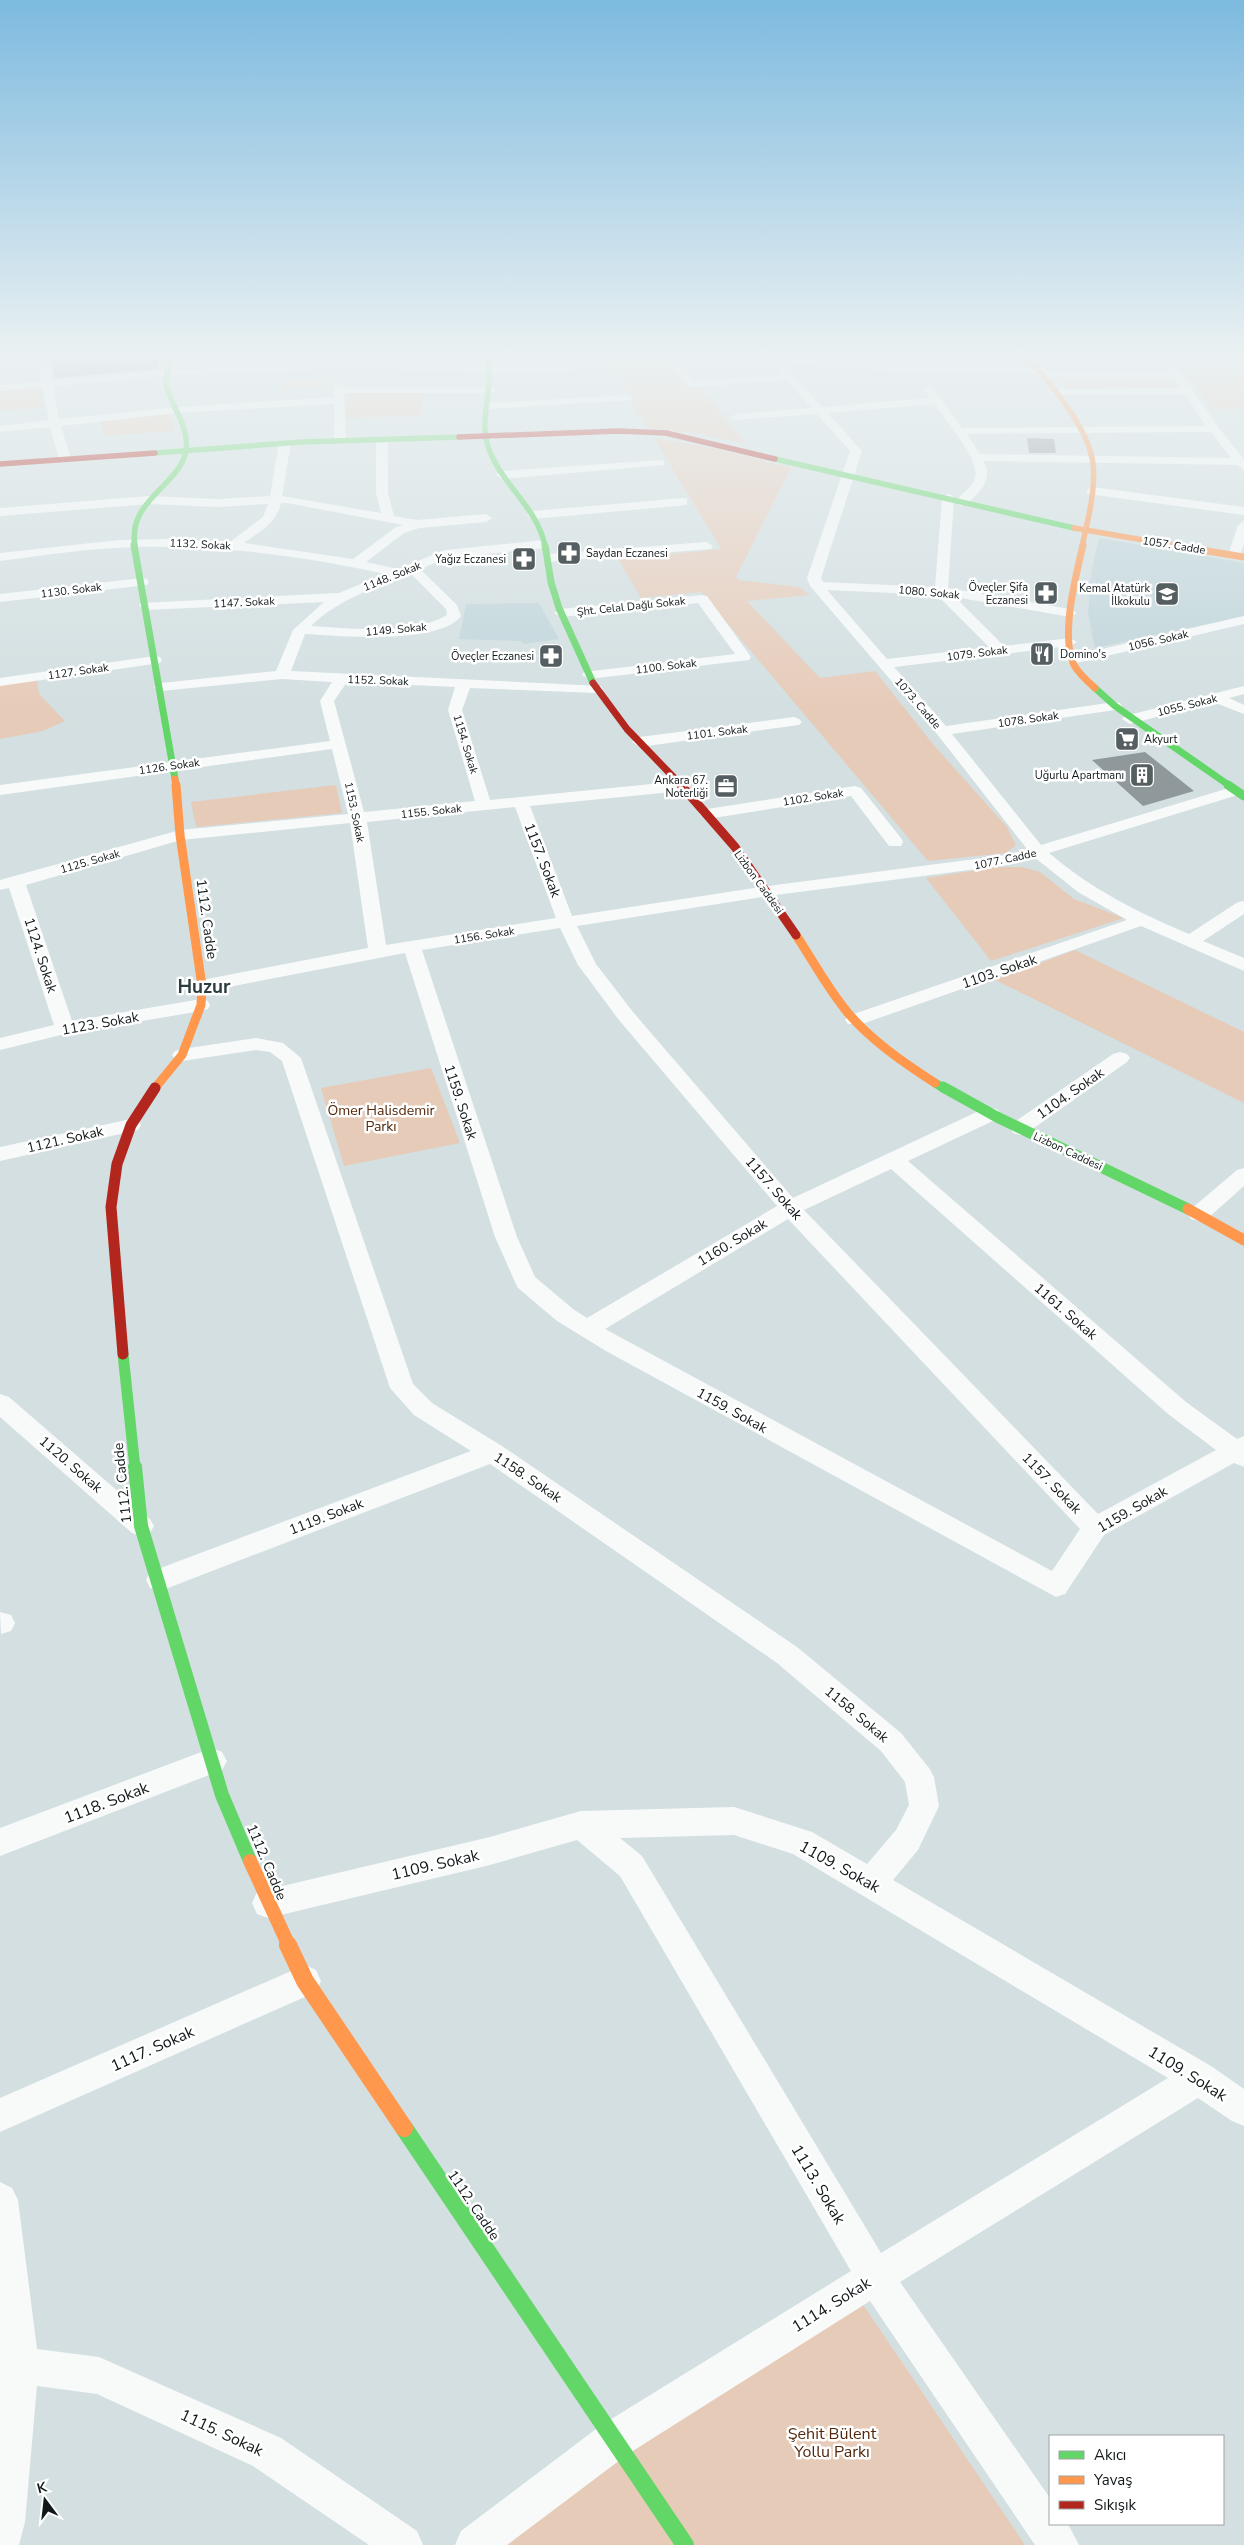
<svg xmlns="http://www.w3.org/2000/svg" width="1244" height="2545" font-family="'Nunito Sans',sans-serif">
<rect width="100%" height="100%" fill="#d3dfe1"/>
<g fill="#c0d5da">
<polygon points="1099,538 1244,563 1244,616 1095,648 1088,614 1091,573"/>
<polygon points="539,603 559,639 524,644 521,641 459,639 466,604"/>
</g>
<g fill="#e7cbb9">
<polygon points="1226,354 1244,354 1244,409 1212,409 1185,372 1240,371 1235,361"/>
<polygon points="669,360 691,388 700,388 747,444 701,434 648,428 629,400 633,398 611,365"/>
<polygon points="1167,375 1180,391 1070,391 1058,376"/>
<polygon points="327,379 326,388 282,390 281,381"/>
<polygon points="40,388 44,407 0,411 0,391"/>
<polygon points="424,392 421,416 346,418 348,393"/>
<polygon points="167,413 174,425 174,431 104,436 100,419"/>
<polygon points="654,438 714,448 791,468 736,577 739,580 799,587 810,595 747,601 820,678 875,671 932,743 1007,827 1016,845 1006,853 928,861 701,592 641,598 618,559 721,549"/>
<polygon points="37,679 39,694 65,721 43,731 0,739 0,685"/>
<polygon points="336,785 342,813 196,827 191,802"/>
<polygon points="997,867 1022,867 1040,872 1074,899 1124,918 991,961 926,878"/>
<polygon points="1075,950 1244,1032 1244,1103 995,980"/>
<polygon points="431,1068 460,1143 344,1166 321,1088"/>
<polygon points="862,2303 1025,2545 504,2545 647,2433"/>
</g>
<g fill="#8f989a">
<polygon points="51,354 161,354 157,369 54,378"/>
<polygon points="1027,438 1054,439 1056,453 1029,453"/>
<polygon points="1145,752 1194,791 1143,806 1092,760"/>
</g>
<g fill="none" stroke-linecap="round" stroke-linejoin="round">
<g fill="#f8fafa" fill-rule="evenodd">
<path d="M 39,354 L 49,354 L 52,380 L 166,370 L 340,362 L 491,365 L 496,368 L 558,365 L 662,354 L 765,356 L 764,354 L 774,354 L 777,357 L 929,367 L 1042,368 L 1047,371 L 1168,371 L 1153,354 L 1163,354 L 1181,372 L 1218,427 L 1244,459 L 1244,470 L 1237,465 L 983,461 C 986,465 988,471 987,476 C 986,487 971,503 961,506 L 955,502 C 961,494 972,488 975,478 C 981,462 945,418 934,404 L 828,413 L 862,451 L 821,578 L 823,582 L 935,587 L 942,498 L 948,494 L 952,495 L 954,498 L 948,588 L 1070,609 L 1077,613 L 1070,617 L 955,597 L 1004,646 L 1070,638 L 1077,642 L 1070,646 L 894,667 L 946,726 L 1115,702 L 1120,703 L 1122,706 L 1120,709 L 1115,710 L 952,734 L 1041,845 L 1229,788 L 1241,788 L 1243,791 L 1241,794 L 1049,853 C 1091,889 1139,913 1189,934 L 1238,902 L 1244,901 L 1244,914 L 1203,941 L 1244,958 L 1244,971 L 1141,926 L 862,1024 L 848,1024 L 845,1020 L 848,1016 L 1127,920 L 1078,892 L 1034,857 L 1008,865 L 768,896 L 577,926 L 596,964 L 633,1012 L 793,1198 L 983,1109 L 990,1108 L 997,1109 L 1000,1114 L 997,1119 L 908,1161 L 1186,1402 L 1237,1439 L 1244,1436 L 1244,1467 L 1234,1463 L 1104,1535 L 1065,1594 L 1056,1597 L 606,1351 L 557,1321 L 518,1288 L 515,1282 L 495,1237 L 405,953 L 202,992 L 195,990 L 193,986 L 195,982 L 202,980 L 368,948 L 350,823 L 181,840 L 26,885 L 72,1021 L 201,999 L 208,1001 L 210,1005 L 208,1009 L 201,1011 L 65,1034 L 0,1050 L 0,1038 L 54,1025 L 9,888 L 0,890 L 0,880 L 180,830 L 348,814 L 332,749 L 0,795 L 0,785 L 330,741 L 320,701 L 332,682 L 282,679 L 161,691 L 154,687 L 161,683 L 276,671 L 293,630 L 324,602 L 146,610 L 139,606 L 141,603 L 339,593 L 385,574 C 304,556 220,545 136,547 C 91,548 45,555 0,561 L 0,553 L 119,540 L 169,539 L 230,542 L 263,517 L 268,504 L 218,507 L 149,504 L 0,516 L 0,508 L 149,496 L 218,499 L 270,496 L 279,443 L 285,440 L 291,443 L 282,496 L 381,513 L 376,493 L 376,439 L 382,436 L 388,439 L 388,493 L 394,516 L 417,520 L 486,514 L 492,518 L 486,522 L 419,528 L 404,533 L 366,562 L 398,569 L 445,550 L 544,540 L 550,544 L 544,548 L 447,558 L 420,569 L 457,605 L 461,616 C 439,645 339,636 305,634 L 291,671 L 601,686 L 603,689 L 601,692 L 596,693 L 470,688 L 462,710 L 490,800 L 682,781 L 690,786 L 682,791 L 530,806 L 572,916 L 768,886 L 1006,855 L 1027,849 L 937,734 L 810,586 L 807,578 L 850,451 L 817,414 L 736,420 L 731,417 L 736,414 L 811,408 L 787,380 L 692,387 L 688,386 L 667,360 L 558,371 L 492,374 L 487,371 L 340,368 L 166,376 L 53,386 L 59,419 L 178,407 L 334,397 L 334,386 L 339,383 L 344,387 L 492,387 L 497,390 L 492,393 L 344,393 L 346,440 L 340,443 L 334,440 L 334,404 L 178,413 L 61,426 L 71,459 L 65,462 L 59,459 L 50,427 L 0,432 L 0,426 L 49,420 L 42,387 L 0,391 L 0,385 L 41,381 ZM 694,357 L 771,362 L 782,374 L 695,381 L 676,359 ZM 783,363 L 929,373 L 1039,374 L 1044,377 L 1174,377 L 1181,388 L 1055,389 L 1050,392 L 1055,395 L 1185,394 L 1206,426 L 962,428 L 933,388 L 929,387 L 924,390 L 930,398 L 822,407 ZM 1211,432 L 1231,458 L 980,454 L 967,434 ZM 281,503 L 287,503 L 403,525 L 396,527 L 353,559 L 244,543 C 259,532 277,523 281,503 ZM 410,573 L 446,609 L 447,615 C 412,636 351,628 311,626 C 339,599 375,588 410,573 ZM 827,590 L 937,595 L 989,647 L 887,659 ZM 347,682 L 455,687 L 448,710 L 475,801 L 364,812 L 334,701 ZM 515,807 L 556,918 L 386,945 L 367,822 ZM 560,928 L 578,965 L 619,1020 L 777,1206 L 587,1318 L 573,1309 L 535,1277 L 517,1237 L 422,950 ZM 891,1169 L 1168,1414 L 1216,1450 L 1098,1514 L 804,1210 ZM 788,1219 L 1080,1529 L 1052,1571 L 605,1329 Z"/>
<polygon points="628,395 633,398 632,400 489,409 484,406 489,403"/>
<polygon points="660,460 664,461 664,465 502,479 496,475 502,471"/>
<polygon points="1092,487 1244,507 1244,515 1088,494 1086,491"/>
<polygon points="683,498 687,499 687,505 533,519 527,515 533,511"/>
<polygon points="1244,521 1244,544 1240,555 1234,559 1229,558 1228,555 1238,525"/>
<polygon points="707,542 713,546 711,549 548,562 542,558 548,554"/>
<polygon points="142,578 147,579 149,582 147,585 0,602 0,594"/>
<polygon points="702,595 707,596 749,654 751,657 749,660 589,679 582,675 584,672 735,654 698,603 561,617 554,613 561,609"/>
<polygon points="1244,616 1244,624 1072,664 1065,660 1072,656"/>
<polygon points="155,656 160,657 162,660 160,663 0,686 0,678"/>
<polygon points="1244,686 1244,694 1229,698 1244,705 1244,714 1213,702 1130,724 1122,719 1125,716"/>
<polygon points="794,717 799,719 802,722 799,725 640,747 632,742 640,737"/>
<polygon points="855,786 861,788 901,838 903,842 901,846 889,846 851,796 707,819 699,814 707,809"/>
<path d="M 256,1038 L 283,1043 L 301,1058 L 413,1384 L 432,1403 L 502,1446 L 797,1647 L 901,1733 L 929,1768 L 934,1777 L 939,1806 L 918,1850 L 893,1880 L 1211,2066 L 1244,2089 L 1244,2126 L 1232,2121 L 1198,2098 L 900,2282 L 1050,2498 L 1050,2524 L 1068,2524 L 1079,2545 L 1035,2545 L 870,2301 L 628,2454 L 507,2545 L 455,2545 L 461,2531 L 600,2426 L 851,2271 L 620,1876 L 577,1840 L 490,1865 L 268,1918 L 257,1914 L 252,1903 L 257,1892 L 490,1837 L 581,1811 L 734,1807 L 812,1832 L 867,1864 L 896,1830 L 909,1805 L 905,1782 L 881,1751 L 777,1663 L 490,1464 L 168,1588 L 159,1591 L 150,1588 L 146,1580 L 150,1572 L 471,1451 L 414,1415 L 390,1388 L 282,1061 L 270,1052 L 256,1050 L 182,1061 L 175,1059 L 172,1055 L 175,1051 L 182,1049 ZM 734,1835 L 793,1854 L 1168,2078 L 881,2253 L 642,1856 L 620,1838 Z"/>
<polygon points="1120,1052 1127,1054 1130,1058 1127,1062 1027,1133 1020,1135 1013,1133 1010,1128 1013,1123 1113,1054"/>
<polygon points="131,1119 138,1120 141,1125 138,1130 0,1161 0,1147"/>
<polygon points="1244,1168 1244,1186 1207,1219 1199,1221 1191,1219 1188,1214 1191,1209 1237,1170"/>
<polygon points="0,1394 9,1397 150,1519 154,1526 150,1533 141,1536 132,1533 0,1417"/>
<polygon points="0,1612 11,1615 15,1623 11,1631 1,1634"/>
<polygon points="212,1748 222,1752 227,1761 222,1770 0,1856 0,1828"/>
<polygon points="305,1965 316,1970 321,1981 316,1992 0,2132 0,2098"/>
<polygon points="0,2182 12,2188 18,2200 37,2349 99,2357 281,2438 417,2531 423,2545 369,2545 253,2466 97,2394 37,2386 25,2522 19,2545 0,2545"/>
</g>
<g stroke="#63d668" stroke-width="5.5">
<path d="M 486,354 C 496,387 478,416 488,446 C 500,484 537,506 545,546"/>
<polyline points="155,453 302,442 459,437"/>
<polyline points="775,459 1074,528"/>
<path d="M 135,546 C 127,500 180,485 186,451 C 190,426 170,405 166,384 C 165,376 170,363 171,354"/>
</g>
<g stroke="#63d668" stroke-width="7">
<polyline points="134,545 175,779"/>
<polyline points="545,545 551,582 559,608 593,683"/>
<polyline points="1095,688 1115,706 1230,786"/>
</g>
<g stroke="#63d668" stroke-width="9">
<polyline points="1228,785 1244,796"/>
<polyline points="935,1083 945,1089"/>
</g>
<g stroke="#63d668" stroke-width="11">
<polyline points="943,1087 997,1117 1188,1209"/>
<polyline points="123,1354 135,1468"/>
</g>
<polyline stroke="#63d668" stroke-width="14" points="135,1467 141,1526 222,1795 250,1861"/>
<polyline stroke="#63d668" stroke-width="18" points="404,2128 685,2545"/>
<g stroke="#ff974d" stroke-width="5.5">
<path d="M 1024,354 C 1048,380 1088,427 1093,463 C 1096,489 1088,520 1082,546"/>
<polyline points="1074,528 1178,546"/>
</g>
<g stroke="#ff974d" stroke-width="7">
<path d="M 1083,545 C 1076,576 1060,635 1074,665 C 1079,674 1087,681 1095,688"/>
<polyline points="1171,545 1244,557"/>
<polyline points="175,779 176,786"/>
</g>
<g stroke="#ff974d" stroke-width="9">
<path d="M 796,935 C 813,961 828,989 848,1013 C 872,1041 904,1063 935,1083"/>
<polyline points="155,1088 182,1055 201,1005 202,986 180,835 176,785"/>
</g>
<polyline stroke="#ff974d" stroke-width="11" points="1188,1209 1244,1240"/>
<polyline stroke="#ff974d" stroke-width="14" points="250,1861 289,1946"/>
<polyline stroke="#ff974d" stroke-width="18" points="288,1945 305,1981 404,2128"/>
<g stroke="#b3261e" stroke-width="5.5">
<polyline points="459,437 619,431 666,433 775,459"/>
<polyline points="0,464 155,453"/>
</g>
<polyline stroke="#b3261e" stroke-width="7" points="593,683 627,729 682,786"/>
<polyline stroke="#b3261e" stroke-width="9" points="681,785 735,847 796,935"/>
<polyline stroke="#b3261e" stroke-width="11" points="123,1354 111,1207 117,1164 131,1125 155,1088"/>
</g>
<linearGradient id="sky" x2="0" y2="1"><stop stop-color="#7dbadf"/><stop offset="0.5" stop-color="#ebf1f2"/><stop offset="1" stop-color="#ebf1f2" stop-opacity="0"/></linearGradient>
<rect width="1244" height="710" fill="url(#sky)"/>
<defs>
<symbol id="pharmacy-square" viewBox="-11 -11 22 22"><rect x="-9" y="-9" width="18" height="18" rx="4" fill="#555e60" stroke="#fff"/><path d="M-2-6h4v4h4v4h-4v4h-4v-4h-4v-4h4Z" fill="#fff"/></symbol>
<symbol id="school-square" viewBox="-11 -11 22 22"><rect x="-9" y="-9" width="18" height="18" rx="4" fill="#555e60" stroke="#fff"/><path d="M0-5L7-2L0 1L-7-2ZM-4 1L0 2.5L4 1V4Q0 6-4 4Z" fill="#fff"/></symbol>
<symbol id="restaurant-square" viewBox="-11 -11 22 22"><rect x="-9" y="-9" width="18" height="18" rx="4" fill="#555e60" stroke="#fff"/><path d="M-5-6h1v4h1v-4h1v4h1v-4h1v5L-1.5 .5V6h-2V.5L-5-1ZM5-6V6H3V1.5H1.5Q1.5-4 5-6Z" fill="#fff"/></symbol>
<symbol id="supermarket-square" viewBox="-11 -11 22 22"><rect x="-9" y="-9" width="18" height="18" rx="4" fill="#555e60" stroke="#fff"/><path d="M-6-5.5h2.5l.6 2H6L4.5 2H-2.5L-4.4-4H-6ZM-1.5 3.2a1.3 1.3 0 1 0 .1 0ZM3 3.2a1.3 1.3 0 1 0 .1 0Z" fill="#fff"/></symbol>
<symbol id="building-square" viewBox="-11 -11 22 22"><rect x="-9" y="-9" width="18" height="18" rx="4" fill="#555e60" stroke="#fff"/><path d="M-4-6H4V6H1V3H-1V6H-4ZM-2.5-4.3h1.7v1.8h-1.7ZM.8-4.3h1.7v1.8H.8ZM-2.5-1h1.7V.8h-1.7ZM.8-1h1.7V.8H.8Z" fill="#fff"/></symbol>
<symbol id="office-square" viewBox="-11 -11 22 22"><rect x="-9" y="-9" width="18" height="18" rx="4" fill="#555e60" stroke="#fff"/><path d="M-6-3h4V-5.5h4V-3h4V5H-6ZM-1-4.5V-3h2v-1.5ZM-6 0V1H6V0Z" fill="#fff"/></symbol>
</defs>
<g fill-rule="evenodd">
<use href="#pharmacy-square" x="555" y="539" width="28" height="28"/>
<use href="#pharmacy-square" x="510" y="545" width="28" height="28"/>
<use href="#pharmacy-square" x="1032" y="579" width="28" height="28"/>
<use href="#school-square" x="1153" y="580" width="28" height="28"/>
<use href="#restaurant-square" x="1028" y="640" width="28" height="28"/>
<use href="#pharmacy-square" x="537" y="642" width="28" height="28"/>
<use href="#supermarket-square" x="1113" y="725" width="28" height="28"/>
<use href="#building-square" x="1128" y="761" width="28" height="28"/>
<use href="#office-square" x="712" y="772" width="28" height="28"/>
</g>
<g text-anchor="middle" stroke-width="5" stroke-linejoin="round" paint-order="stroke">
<g font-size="11" fill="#11181a" stroke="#fff">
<text transform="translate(200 544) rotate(3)" y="4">1132. Sokak</text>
<text transform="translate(1174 545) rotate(9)" y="4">1057. Cadde</text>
<text transform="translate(392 576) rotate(-22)" y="4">1148. Sokak</text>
<text transform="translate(71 590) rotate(-7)" y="4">1130. Sokak</text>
<text transform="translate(929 592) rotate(5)" y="4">1080. Sokak</text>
<text transform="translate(244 602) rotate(-3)" y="4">1147. Sokak</text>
<text transform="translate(631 606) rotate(-6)" y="4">Şht. Celal Dağlı Sokak</text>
<text transform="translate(396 629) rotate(-5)" y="4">1149. Sokak</text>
<text transform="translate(1158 640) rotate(-13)" y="4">1056. Sokak</text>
<text transform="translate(977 653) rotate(-7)" y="4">1079. Sokak</text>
<text transform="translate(666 666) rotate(-7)" y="4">1100. Sokak</text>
<text transform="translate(78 671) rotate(-8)" y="4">1127. Sokak</text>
<text transform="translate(378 680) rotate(2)" y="4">1152. Sokak</text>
<text transform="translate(918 703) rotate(49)" y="4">1073. Cadde</text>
<text transform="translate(1187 705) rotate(-14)" y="4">1055. Sokak</text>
<text transform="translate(1028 719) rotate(-8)" y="4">1078. Sokak</text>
<text transform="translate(717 732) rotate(-7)" y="4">1101. Sokak</text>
<text transform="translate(466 744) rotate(73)" y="4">1154. Sokak</text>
<text transform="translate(169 766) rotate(-8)" y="4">1126. Sokak</text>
<text transform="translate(813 797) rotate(-9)" y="4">1102. Sokak</text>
<text transform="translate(431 811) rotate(-6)" y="4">1155. Sokak</text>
<text transform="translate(355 812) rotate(78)" y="4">1153. Sokak</text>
<text transform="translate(1005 859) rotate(-12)" y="4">1077. Cadde</text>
<text transform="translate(90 861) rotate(-16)" y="4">1125. Sokak</text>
<text transform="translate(759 882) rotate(54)" y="4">Lizbon Caddesi</text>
<text transform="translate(484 935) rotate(-9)" y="4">1156. Sokak</text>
<text transform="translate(1068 1151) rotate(25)" y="4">Lizbon Caddesi</text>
</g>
<g font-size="11" fill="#11181a" stroke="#fff" text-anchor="end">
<text x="586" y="557" text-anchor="start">Saydan Eczanesi</text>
<text x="506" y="563">Yağız Eczanesi</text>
<text x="1028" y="591">Öveçler Şifa<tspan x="1028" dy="13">Eczanesi</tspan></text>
<text x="1150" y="592">Kemal Atatürk<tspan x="1150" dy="13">İlkokulu</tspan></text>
<text x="1060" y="658" text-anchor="start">Domino's</text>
<text x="534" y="660">Öveçler Eczanesi</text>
<text x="1144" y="743" text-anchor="start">Akyurt</text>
<text x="1124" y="779">Uğurlu Apartmanı</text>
<text x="708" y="784">Ankara 67.<tspan x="708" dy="13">Noterliği</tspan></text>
</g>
<g font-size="14" fill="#11181a" stroke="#fff">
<text transform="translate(543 860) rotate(69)" y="5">1157. Sokak</text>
<text transform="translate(207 919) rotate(82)" y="5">1112. Cadde</text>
<text transform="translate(41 955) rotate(72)" y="5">1124. Sokak</text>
<text transform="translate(999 971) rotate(-19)" y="5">1103. Sokak</text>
<text transform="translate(100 1023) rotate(-10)" y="5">1123. Sokak</text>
<text transform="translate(1070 1093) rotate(-35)" y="5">1104. Sokak</text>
<text transform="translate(461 1102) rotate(72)" y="5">1159. Sokak</text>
<text transform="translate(65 1139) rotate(-13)" y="5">1121. Sokak</text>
<text transform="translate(774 1188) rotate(49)" y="5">1157. Sokak</text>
<text transform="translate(732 1242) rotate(-31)" y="5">1160. Sokak</text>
<text transform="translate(1066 1311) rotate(41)" y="5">1161. Sokak</text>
<text transform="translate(732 1410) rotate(29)" y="5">1159. Sokak</text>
<text transform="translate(71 1464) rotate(41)" y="5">1120. Sokak</text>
<text transform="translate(528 1477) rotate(34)" y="5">1158. Sokak</text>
<text transform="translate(122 1483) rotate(-96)" y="5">1112. Cadde</text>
<text transform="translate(1052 1483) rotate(46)" y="5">1157. Sokak</text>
<text transform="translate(1132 1509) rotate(-30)" y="5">1159. Sokak</text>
<text transform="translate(326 1516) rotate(-21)" y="5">1119. Sokak</text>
<text transform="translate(857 1714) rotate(40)" y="5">1158. Sokak</text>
<text transform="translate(267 1862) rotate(67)" y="5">1112. Cadde</text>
<text transform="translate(474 2205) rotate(56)" y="5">1112. Cadde</text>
</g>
<g font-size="14" fill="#52270b" stroke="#fff">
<text x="381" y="1115">Ömer Halisdemir<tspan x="381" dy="16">Parkı</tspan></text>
</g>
<g font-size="16" fill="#11181a" stroke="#fff">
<text transform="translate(106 1802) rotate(-21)" y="6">1118. Sokak</text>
<text transform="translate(435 1864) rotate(-13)" y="6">1109. Sokak</text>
<text transform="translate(840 1866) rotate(29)" y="6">1109. Sokak</text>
<text transform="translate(152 2048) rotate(-24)" y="6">1117. Sokak</text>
<text transform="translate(1188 2073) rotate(32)" y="6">1109. Sokak</text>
<text transform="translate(819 2184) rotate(59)" y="6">1113. Sokak</text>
<text transform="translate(831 2304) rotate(-32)" y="6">1114. Sokak</text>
<text transform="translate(222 2432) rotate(25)" y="6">1115. Sokak</text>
</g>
<g font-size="16" fill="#52270b" stroke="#fff">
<text x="832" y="2439">Şehit Bülent<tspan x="832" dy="18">Yollu Parkı</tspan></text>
</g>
<g font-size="19" font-weight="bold" fill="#2c3d41" stroke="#fff">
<text x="204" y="993">Huzur</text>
</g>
</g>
<rect x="1049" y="2435" width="175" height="90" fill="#ffffff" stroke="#a0a3a3"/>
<rect x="1059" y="2451" width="25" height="8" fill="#63d668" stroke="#a0a3a3"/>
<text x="1094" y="2460" font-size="15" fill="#11181a">Akıcı</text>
<rect x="1059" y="2476" width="25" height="8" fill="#ff974d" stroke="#a0a3a3"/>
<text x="1094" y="2485" font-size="15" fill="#11181a">Yavaş</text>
<rect x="1059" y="2501" width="25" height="8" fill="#b3261e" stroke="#a0a3a3"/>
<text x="1094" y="2510" font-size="15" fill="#11181a">Sıkışık</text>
<g transform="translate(45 2500) rotate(345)" stroke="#ffffff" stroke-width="4" paint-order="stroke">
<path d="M0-4L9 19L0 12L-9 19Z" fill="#11181a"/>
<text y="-8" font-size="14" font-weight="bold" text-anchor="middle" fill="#11181a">K</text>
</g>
</svg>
